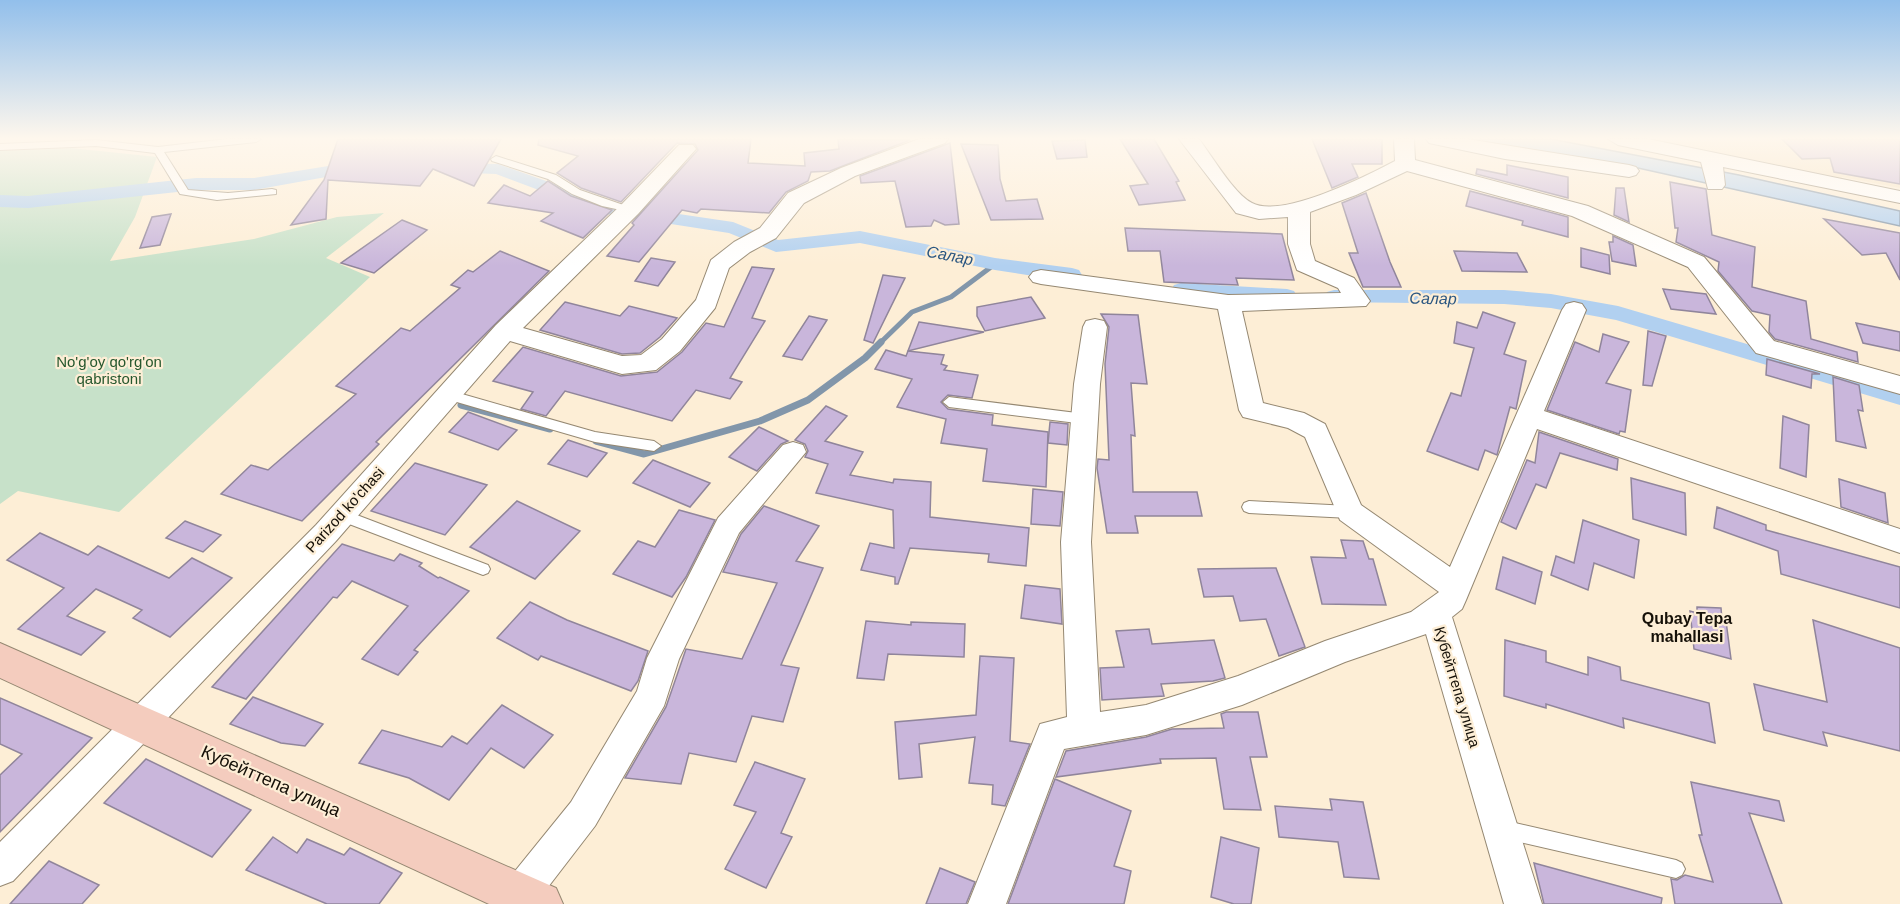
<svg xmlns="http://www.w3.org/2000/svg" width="1900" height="904" font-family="Arial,sans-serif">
<rect width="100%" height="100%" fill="#fdeed6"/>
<polygon fill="#f7e4c4" points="1635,139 1900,139 1900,188 1842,177 1842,181"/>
<polygon fill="#c7e1c9" points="71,148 157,157 135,217 110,261 254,239 337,217 384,213 326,258 370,277 119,512 18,491 0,504 0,151"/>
<polygon fill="#b1d0f0" stroke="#8296aa" stroke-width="1.5" points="1468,139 1551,139 1739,175 1900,211 1900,226 1638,168"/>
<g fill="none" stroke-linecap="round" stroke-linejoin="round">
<polyline stroke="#8296aa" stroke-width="5" points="879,344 912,312 951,297 995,264"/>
<g stroke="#8296aa" stroke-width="7">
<polyline points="461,405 550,429"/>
<polyline points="596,441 644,454 760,421 808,400 865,358 881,342"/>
</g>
<g fill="#b1d0f0" fill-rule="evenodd">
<polygon points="359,161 365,162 368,166 365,170 254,190 196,190 28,208 0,207 0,195 28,196 196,178 254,178"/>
<polygon points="451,163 498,164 611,204 733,222 778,240 860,231 995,258 1072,268 1079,270 1082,275 1079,280 1072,282 995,270 860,243 776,252 729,233 600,213 496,174 445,172 442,168 445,164"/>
<polygon points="1181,283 1287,289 1294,291 1297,296 1294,301 1287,303 1174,295 1171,290 1174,285"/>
<polygon points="1334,290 1504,290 1551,294 1618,306 1900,389 1900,405 1616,320 1551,308 1504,304 1327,302 1324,297 1327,292"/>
</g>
</g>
<g fill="#c9b6db" stroke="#90859b" stroke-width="1.5">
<polygon points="338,139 501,139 474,186 433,169 420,186 328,180 326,219 291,225 324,180"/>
<polygon points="539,139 751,139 748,163 805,166 804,153 839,149 838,139 910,140 830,171 811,172 808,181 786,192 769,213 701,209 697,213 682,210 639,262 607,256 634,225 632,223 698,150 695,144 677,143 621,202 581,188 557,173 578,156 538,145"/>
<polygon points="1120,139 1154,139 1179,181 1176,182 1185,200 1139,205 1130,186 1148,184"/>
<polygon points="1312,139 1382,139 1382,164 1352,164 1358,177 1332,188"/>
<polygon points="1782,139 1900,139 1900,184 1834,172 1830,158 1802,159"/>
<polygon points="1085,140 1087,157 1057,159 1052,141"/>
<polygon points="950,143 959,224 945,225 934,220 931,226 906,227 895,181 861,183 860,176"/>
<polygon points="961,144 998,145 1000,179 1006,201 1037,199 1043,219 991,220"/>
<polygon points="1507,165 1568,177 1568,198 1476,174 1477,169 1507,175"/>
<polygon points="548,181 571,196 612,210 583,238 541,221 553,213 488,203 504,185 530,196"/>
<polygon points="1670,182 1706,189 1712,235 1755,247 1752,287 1806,301 1811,339 1857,352 1858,362 1775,339 1769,332 1770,315 1752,311 1718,271 1719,262 1676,242 1678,228 1675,228"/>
<polygon points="1616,188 1624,188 1629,222 1614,215"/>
<polygon points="1470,191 1568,217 1568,237 1522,225 1523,221 1466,206"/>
<polygon points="1366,193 1390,262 1401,287 1363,287 1349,253 1358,253 1342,203"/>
<polygon points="171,214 160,245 140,248 152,217"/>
<polygon points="1824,219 1900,233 1900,280 1886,253 1862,255"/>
<polygon points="402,220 427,230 374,273 341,263"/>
<polygon points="1125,228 1282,234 1294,280 1236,278 1238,285 1164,282 1160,251 1128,251"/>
<polygon points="1613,236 1633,245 1636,266 1612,261 1609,242 1613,242"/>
<polygon points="1581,248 1609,255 1610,274 1581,267"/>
<polygon points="500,251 549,271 376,442 379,444 302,521 221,494 251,465 268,470 356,394 336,386 401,328 410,331 460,288 451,285 468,270 473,272"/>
<polygon points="1454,251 1517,253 1527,272 1462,271"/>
<polygon points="651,258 675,262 658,286 635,281"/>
<polygon points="752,267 774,269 752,318 765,321 730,378 742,382 730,399 696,390 672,421 565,391 546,416 521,409 533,392 493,381 523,347 621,376 657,372 682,352 706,323 724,327"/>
<polygon points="883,275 905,278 873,343 864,340"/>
<polygon points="1663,289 1706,294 1716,314 1671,309"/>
<polygon points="1031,297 1045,318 985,331 977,316 977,307"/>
<polygon points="565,302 620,316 629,306 677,318 660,337 640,353 622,354 540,330"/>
<polygon points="1483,312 1515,323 1504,354 1526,361 1516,409 1510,407 1497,455 1485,450 1478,470 1427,451 1451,393 1461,396 1474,348 1454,343 1457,322 1477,328"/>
<polygon points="1101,314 1138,315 1147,384 1131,383 1135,436 1131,435 1133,492 1197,492 1202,516 1135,516 1138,533 1107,533 1097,468 1098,459 1109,460 1105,364 1109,327"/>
<polygon points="809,316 827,320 802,360 783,356"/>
<polygon points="919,322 984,332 908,351"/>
<polygon points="1856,323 1900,332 1900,351 1863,343"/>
<polygon points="1648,331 1666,336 1652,386 1643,385"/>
<polygon points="1603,334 1629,342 1606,383 1631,390 1625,432 1620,431 1619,434 1547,410 1575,342 1599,352"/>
<polygon points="886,350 906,356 908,351 944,355 941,364 947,366 944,370 978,375 972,398 948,395 941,402 948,409 993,415 992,425 1048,432 1046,487 983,481 987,449 941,443 946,419 897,407 912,379 875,369"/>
<polygon points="1767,359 1820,374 1812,374 1811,388 1766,375"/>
<polygon points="1833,377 1859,385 1863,411 1858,410 1866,448 1836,441"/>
<polygon points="826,406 847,416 825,441 863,452 850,475 893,483 894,479 931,482 930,517 1029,528 1026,566 988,562 989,554 910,548 898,584 895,584 895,577 861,570 870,543 894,548 893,510 816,493 828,464 805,457 808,451 805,444 795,440"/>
<polygon points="468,412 517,430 498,450 449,432"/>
<polygon points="1783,416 1809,425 1806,477 1780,468"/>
<polygon points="1050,422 1068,424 1067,445 1048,443"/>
<polygon points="759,427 788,441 781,444 757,471 729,457"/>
<polygon points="1539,432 1618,459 1617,470 1560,453 1546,488 1536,484 1516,529 1501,522 1527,460 1535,463"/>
<polygon points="568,440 607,453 587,477 548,464"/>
<polygon points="653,460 710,483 690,507 633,483"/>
<polygon points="415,463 487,485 445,535 371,511"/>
<polygon points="1631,478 1685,493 1686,535 1633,519"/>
<polygon points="1839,479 1885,493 1888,523 1841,507"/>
<polygon points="1033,489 1063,492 1060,526 1031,524"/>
<polygon points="517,501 580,531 535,579 470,547"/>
<polygon points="764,506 819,526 796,561 823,568 781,665 799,668 783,722 752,716 736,762 689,753 681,784 625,778 666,707 686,649 742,659 777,583 723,572 741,534"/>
<polygon points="1717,507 1766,525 1766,530 1900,567 1900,608 1781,574 1778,551 1714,528"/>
<polygon points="679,510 715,520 686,577 672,597 613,574 638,541 655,547"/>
<polygon points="1583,520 1639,540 1634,578 1594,563 1588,590 1551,575 1556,556 1574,563"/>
<polygon points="185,521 221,535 203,552 166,538"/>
<polygon points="40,533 88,555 98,546 169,578 192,558 232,578 170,637 133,618 142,610 96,589 67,616 105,632 81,655 18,629 64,588 7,560"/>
<polygon points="1341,540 1363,541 1369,559 1373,559 1386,605 1322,604 1311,557 1346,558"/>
<polygon points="342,544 394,561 400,554 422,563 419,566 438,578 440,577 469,591 414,650 418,652 398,675 362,659 408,606 352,581 337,598 333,597 246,699 212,687"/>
<polygon points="1503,557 1542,572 1535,604 1496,589"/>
<polygon points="1276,568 1305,647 1279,656 1266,619 1240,621 1233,596 1204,597 1198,569"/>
<polygon points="1025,585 1060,589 1062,624 1021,618"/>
<polygon points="530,602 567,620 648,651 638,681 631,691 541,656 538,660 497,638"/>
<polygon points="1697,607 1721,608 1722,620 1726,621 1731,659 1694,649 1690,611 1697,613"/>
<polygon points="1813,620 1900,648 1900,751 1823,732 1827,746 1764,730 1754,684 1827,702"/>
<polygon points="866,621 911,625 911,622 965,624 964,657 888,654 884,680 857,678"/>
<polygon points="1149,629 1152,644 1214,640 1225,678 1213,681 1161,684 1164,696 1102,700 1100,668 1124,667 1116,631"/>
<polygon points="1505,640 1546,651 1546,662 1588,675 1588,657 1620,667 1621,680 1709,703 1715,743 1623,718 1624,728 1546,704 1546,708 1504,696"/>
<polygon points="980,656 1014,658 1010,741 1030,744 1005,806 992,804 993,785 969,783 975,737 919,744 922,777 899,779 895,722 976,715"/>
<polygon points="253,697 323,724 305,746 281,743 230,724"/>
<polygon points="0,698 92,738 0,832 0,775 22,754 0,744"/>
<polygon points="502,705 553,735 524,768 491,748 449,800 409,778 359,763 382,730 442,747 452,736 467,744"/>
<polygon points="1226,712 1258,712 1267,757 1250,757 1261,810 1224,809 1216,758 1160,759 1161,763 1056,777 1066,751 1146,737 1172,729 1224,728 1221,714"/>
<polygon points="146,759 251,810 212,857 104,803"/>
<polygon points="755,762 805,779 781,833 792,837 766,888 725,869 756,812 734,805"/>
<polygon points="1055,779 1131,811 1114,866 1131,871 1124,904 1008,904"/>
<polygon points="1691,782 1779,801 1784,821 1749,813 1782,904 1675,904 1671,879 1677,880 1685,875 1713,882 1699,835 1702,835"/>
<polygon points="1330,799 1363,802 1379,879 1344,877 1338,842 1279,837 1275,806 1332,810"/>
<polygon points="273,837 297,853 307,839 344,855 350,848 402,873 379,904 327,904 246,870"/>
<polygon points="1221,837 1259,848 1251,904 1234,904 1211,897"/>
<polygon points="49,861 99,885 82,904 10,904"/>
<polygon points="1534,863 1662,898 1661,904 1544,904"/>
<polygon points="940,868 975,882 966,904 926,904"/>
</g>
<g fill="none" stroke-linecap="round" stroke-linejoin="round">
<defs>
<g id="lane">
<polygon points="227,139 261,139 256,142 164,152 188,190 228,193 272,189 276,190 276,194 217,200 180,194 155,153 96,146 0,150 0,144 96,140 158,147"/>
<polygon points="496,156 556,175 580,190 635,209 630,212 602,206 572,194 548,179 492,161 491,159"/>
<polygon points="448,390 595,432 654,441 661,446 654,451 595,442 443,398 442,395 443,392"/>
<polygon points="949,397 1085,414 1092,419 1085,424 949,407 943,402"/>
<polygon points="1249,501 1350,506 1355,508 1357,512 1355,516 1350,518 1249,513 1244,511 1242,507 1244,503"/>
<polygon points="341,509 488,565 490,569 488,573 483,575 336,519 334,515 336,511"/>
<polygon points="1502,820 1676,860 1682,863 1685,869 1682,875 1676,878 1502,838 1496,835 1493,829 1496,823"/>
</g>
<g id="street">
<polygon points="919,139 948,139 945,143 855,176 804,203 776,238 750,252 729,268 715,308 680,351 656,370 622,374 510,341 336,541 13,881 0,886 0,842 316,525 496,325 622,204 679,145 693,145 696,149 638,214 523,328 622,356 641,355 662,339 696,300 711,260 734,242 760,228 788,193 841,168"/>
<path d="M 1179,139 L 1199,139 C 1212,156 1234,194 1252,203 C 1281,219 1367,176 1395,161 L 1394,139 L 1414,139 L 1415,160 L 1588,206 L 1704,257 L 1774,341 L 1900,376 L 1900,394 L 1756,353 L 1688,267 L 1572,216 L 1407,171 L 1356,195 L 1310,212 L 1310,244 L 1315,261 L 1354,278 L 1370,301 L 1366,306 L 1242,311 L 1263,403 L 1304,413 L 1325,424 L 1361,505 L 1450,567 L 1562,310 L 1566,304 L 1574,302 L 1582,304 L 1586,310 L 1544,411 L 1900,529 L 1900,553 L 1537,429 L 1466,600 L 1462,609 L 1452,617 L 1542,904 L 1504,904 L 1426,634 L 1345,662 L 1242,705 L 1146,735 L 1064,749 L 1006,904 L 968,904 L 1040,724 L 1067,717 L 1061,542 L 1074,384 L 1083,327 L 1086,321 L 1095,319 L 1104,321 L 1107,327 L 1100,384 L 1091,542 L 1100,712 L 1146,705 L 1238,676 L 1325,641 L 1411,612 L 1439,592 L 1340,520 L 1305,437 L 1288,428 L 1243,417 L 1239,410 L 1218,309 L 1041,284 L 1033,282 L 1029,277 L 1033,272 L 1041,270 L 1228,295 L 1341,293 L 1338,288 L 1297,270 L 1288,244 L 1288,217 L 1259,219 L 1236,213 Z"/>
<polygon points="1426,139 1467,139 1629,165 1636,167 1639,171 1636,175 1629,177 1505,159 1429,143"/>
<polygon points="1608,139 1648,139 1900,191 1900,203 1723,167 1725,185 1722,189 1708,189 1701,162 1618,145"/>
<polygon points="793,442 803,445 806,452 739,533 679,659 664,706 595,826 535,904 506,904 501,894 507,881 571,802 637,691 647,658 718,518 783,445"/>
</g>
<polygon id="secondary" points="0,643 556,888 563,904 489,904 0,678"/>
</defs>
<use href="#lane" stroke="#958872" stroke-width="2"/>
<use href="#street" stroke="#958872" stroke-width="2"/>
<use href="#secondary" stroke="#958872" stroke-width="2"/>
<use href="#lane" fill="#fff" fill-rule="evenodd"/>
<use href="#street" fill="#fff" fill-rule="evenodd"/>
<use href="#secondary" fill="#f4ccbe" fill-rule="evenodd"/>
</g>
<linearGradient id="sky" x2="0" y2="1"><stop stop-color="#92bfeb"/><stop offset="0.52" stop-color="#fef7ed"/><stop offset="1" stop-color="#fef7ed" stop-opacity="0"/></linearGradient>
<rect width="1900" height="266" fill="url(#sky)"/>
<g text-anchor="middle" stroke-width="4.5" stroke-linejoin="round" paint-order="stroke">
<g font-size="15" fill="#26572d" stroke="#fdeed6">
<text x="109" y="367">No'g'oy qo'rg'on<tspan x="109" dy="17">qabristoni</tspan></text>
</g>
<g font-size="15" fill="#151008" stroke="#fdeed6">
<text transform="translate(345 510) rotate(-48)" y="5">Parizod ko'chasi</text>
<text transform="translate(1457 687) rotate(73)" y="5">Кубейттепа улица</text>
</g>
<g font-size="16" font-style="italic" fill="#2a5681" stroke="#fdeed6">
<text transform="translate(950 255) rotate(11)" y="6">Салар</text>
<text transform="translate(1433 298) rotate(1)" y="6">Салар</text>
</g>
<g font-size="16" font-weight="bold" fill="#151008" stroke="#fdeed6">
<text x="1687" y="624">Qubay Tepa<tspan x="1687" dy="18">mahallasi</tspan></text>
</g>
<g font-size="18" fill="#151008" stroke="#fdeed6">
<text transform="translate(271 781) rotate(24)" y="6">Кубейттепа улица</text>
</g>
</g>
</svg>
